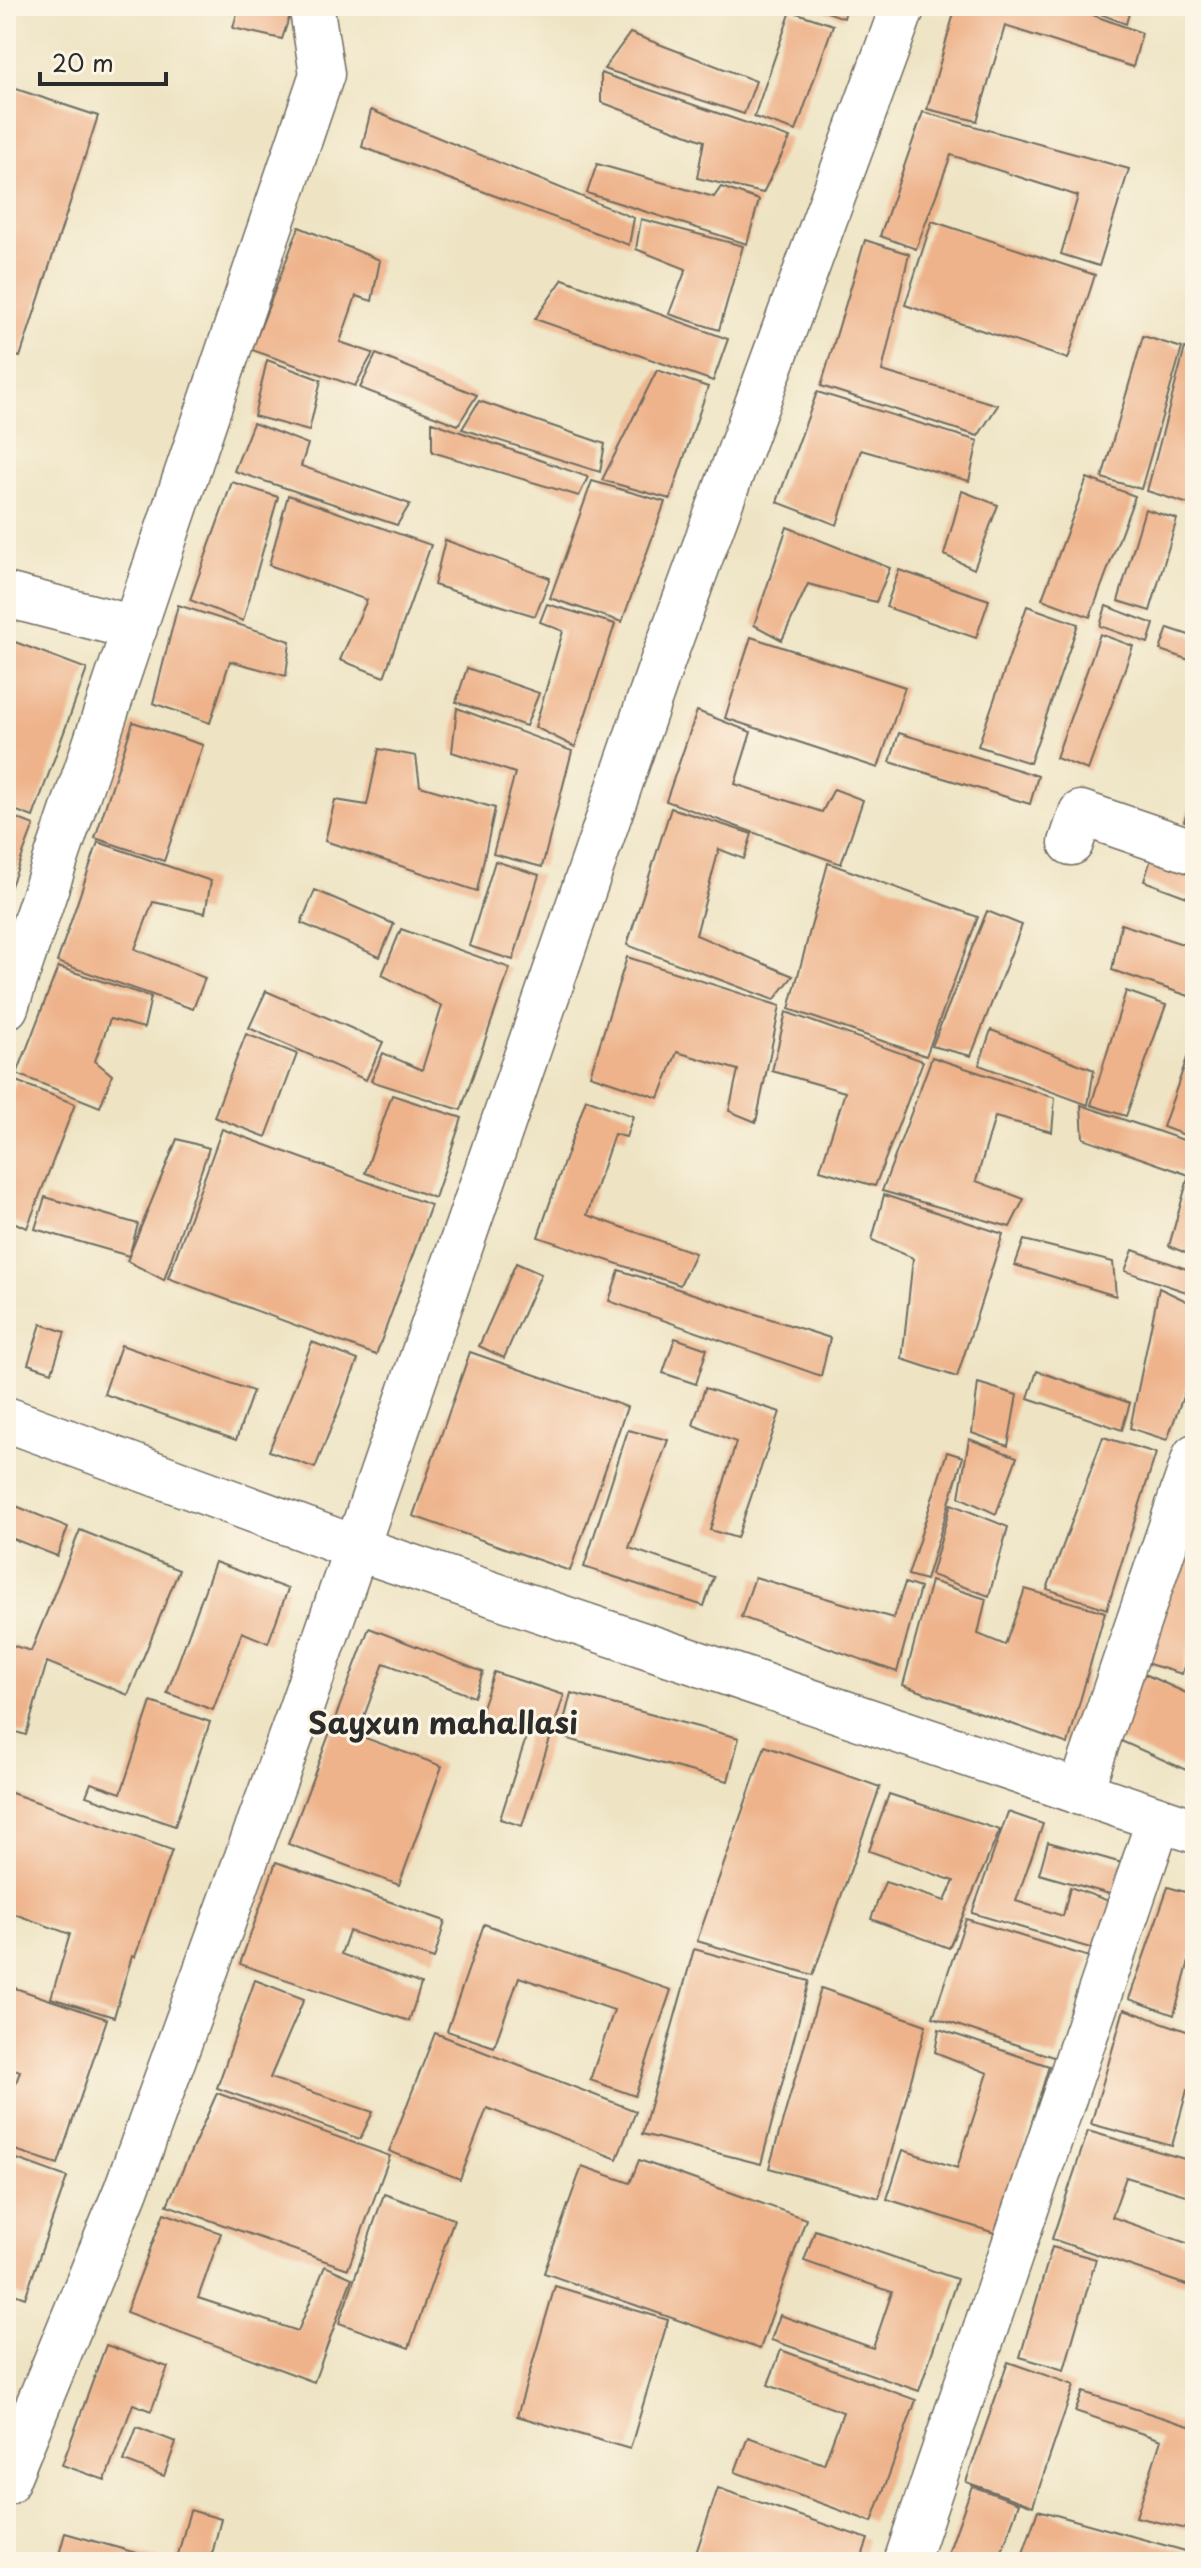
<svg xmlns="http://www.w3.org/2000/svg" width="1201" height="2568" font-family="'Playpen Sans',sans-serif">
<rect width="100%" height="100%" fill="#fcf5e5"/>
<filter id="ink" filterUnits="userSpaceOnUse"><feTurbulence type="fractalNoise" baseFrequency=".0125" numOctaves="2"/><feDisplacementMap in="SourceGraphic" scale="16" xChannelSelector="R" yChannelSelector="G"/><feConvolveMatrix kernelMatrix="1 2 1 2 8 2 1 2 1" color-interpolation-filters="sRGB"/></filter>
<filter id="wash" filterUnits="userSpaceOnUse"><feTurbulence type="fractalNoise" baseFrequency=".006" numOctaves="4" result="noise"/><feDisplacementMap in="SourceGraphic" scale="32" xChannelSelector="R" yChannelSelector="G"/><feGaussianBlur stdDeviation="1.8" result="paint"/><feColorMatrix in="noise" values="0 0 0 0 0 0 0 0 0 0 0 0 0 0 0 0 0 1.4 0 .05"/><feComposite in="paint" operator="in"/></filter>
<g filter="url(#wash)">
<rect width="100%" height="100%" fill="#eee4c4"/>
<g id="blocks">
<g fill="#eeb38b">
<polygon points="239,6 293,6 282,39 233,28"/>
<polygon points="810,6 847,6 844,18"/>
<polygon points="956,6 1068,6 1142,33 1133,67 1005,26 977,121 927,109"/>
<polygon points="1080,6 1131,6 1126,24"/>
<polygon points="791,11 833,25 796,131 754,117"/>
<polygon points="630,33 756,81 744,114 604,69"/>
<polygon points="601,73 790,138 763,193 697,178 704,141 601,102"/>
<polygon points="10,87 98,116 20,357 6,353 6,100"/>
<polygon points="371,110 634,218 629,245 362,147"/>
<polygon points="923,112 1129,169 1099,266 1061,254 1078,196 951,155 916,249 880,236"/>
<polygon points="597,164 714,197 721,187 759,200 747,244 587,193"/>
<polygon points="641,219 743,246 719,330 669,314 686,269 636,249"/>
<polygon points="932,221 1095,275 1068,359 905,305"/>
<polygon points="299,227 380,260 372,301 356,296 340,342 373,353 355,386 252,350"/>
<polygon points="865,240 909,254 882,371 998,405 978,436 821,386"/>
<polygon points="563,279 728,339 713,381 535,319"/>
<polygon points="1143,336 1182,348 1141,489 1102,478"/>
<polygon points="1185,348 1195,351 1195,506 1147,491"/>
<polygon points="376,354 477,395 458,425 360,388"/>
<polygon points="267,360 321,380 309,431 254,416"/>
<polygon points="657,370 708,387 670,499 602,480"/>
<polygon points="817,392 978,441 969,481 861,450 837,525 777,502"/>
<polygon points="479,401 605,444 600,472 462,429"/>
<polygon points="432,422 588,477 579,496 432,452"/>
<polygon points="253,423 308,444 301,466 410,504 397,525 234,471"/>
<polygon points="1087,478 1135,496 1090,617 1042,599"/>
<polygon points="592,481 665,502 622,622 550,598"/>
<polygon points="232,482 278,497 243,621 190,600"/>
<polygon points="962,491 998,505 974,569 944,555"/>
<polygon points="288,495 431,545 384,677 340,660 367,600 269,565"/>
<polygon points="1145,509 1177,519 1150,611 1118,601"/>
<polygon points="787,527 890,568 876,602 808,584 782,640 754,625"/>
<polygon points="445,540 550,578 535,616 434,585"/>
<polygon points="899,570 989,600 976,638 886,607"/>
<polygon points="547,604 615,624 575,747 535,727 563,631 540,622"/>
<polygon points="178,605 290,641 286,676 230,661 210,723 153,703"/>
<polygon points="1027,606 1078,624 1030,763 978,746"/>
<polygon points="1106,606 1154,624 1148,643 1100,626"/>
<polygon points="1168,628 1195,637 1195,662 1160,650"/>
<polygon points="1100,634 1133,646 1088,770 1056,758"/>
<polygon points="751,637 905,687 878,768 725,718"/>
<polygon points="15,642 87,669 33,817 6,807 6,665"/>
<polygon points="467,668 539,693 526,726 456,702"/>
<polygon points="457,708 572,751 542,867 493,854 515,773 452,752"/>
<polygon points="697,711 751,732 735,784 822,812 834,789 863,800 841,864 666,801"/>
<polygon points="133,722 203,745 164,861 95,838"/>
<polygon points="899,733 1038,776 1030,804 890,762"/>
<polygon points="379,749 416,756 420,786 495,808 477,891 325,841 335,800 367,805"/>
<polygon points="1195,793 1195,825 1184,821"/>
<polygon points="671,808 752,834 744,859 719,849 696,935 793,976 774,1000 627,945"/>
<polygon points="6,814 34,825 6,899"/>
<polygon points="98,842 211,881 205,913 153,902 135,949 205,978 193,1009 57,962"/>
<polygon points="1154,850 1195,864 1195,900 1144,881"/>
<polygon points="495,861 539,875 513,960 469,946"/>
<polygon points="828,863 978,917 926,1056 789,1009"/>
<polygon points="315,890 394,924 380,957 301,923"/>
<polygon points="987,911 1022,925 971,1056 932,1046"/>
<polygon points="1121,924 1195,948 1195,998 1112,970"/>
<polygon points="401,929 510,968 461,1110 371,1081 383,1053 422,1070 442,1006 382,975"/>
<polygon points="627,957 780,1006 756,1122 729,1111 738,1070 677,1052 659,1098 590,1075"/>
<polygon points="58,967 151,997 144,1028 110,1019 95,1061 112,1075 100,1107 17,1074"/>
<polygon points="266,991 383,1042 366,1080 249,1028"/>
<polygon points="1126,991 1166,1005 1126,1116 1091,1105"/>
<polygon points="786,1012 923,1061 875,1186 820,1170 845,1092 772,1071"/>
<polygon points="991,1030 1094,1070 1088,1105 979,1065"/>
<polygon points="246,1034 297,1054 266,1137 214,1117"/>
<polygon points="1195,1035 1195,1139 1163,1127"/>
<polygon points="932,1057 1055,1098 1052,1132 995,1117 976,1181 1024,1199 1010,1227 882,1191"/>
<polygon points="16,1081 75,1104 27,1228 6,1219 6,1106"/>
<polygon points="392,1095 462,1118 435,1198 365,1173"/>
<polygon points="586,1099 633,1116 626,1137 614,1134 587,1215 695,1253 680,1285 538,1237"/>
<polygon points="1081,1105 1195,1144 1195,1257 1169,1246 1189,1175 1083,1138"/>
<polygon points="222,1129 431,1205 376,1355 168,1278"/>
<polygon points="177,1139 209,1148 164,1280 127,1261"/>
<polygon points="884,1195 1003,1234 957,1377 902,1359 913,1258 872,1240"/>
<polygon points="45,1197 138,1224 129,1256 35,1229"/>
<polygon points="1024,1240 1113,1262 1116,1296 1015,1265"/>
<polygon points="1133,1250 1195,1272 1195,1295 1125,1271"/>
<polygon points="516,1263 541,1274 504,1358 479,1346"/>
<polygon points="619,1270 830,1338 821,1376 609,1301"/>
<polygon points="1159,1288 1195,1305 1195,1364 1167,1440 1130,1428"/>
<polygon points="41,1324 65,1332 52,1372 28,1364"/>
<polygon points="675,1338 707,1349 696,1384 663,1373"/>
<polygon points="312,1342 358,1360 315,1468 269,1451"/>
<polygon points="121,1345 253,1391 236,1440 104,1394"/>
<polygon points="470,1352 627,1407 570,1571 413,1516"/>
<polygon points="1037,1371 1130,1403 1122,1430 1028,1398"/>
<polygon points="978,1383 1017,1395 1008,1446 972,1433"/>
<polygon points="705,1388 780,1412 737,1538 710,1530 736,1442 693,1425"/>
<polygon points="628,1430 668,1440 629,1548 714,1577 704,1606 584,1567"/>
<polygon points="1103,1437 1156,1453 1107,1609 1047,1589"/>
<polygon points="969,1439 1017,1457 996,1514 959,1497"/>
<polygon points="947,1452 963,1457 926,1580 908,1575"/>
<polygon points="6,1502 68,1527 57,1556 6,1536"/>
<polygon points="951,1504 1008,1527 989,1596 931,1575"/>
<polygon points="80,1530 179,1570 128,1695 47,1662 26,1735 6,1729 6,1662 11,1645 31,1651"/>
<polygon points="1175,1539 1195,1546 1195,1629 1182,1674 1139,1661"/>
<polygon points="215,1562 288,1589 268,1643 242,1632 213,1710 167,1693"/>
<polygon points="755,1577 893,1618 905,1583 920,1588 897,1672 741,1617"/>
<polygon points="931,1581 986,1599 978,1634 1005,1645 1025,1589 1105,1612 1068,1744 903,1685"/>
<polygon points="369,1628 483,1672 474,1697 384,1663 357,1735 442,1766 399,1885 288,1844"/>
<polygon points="494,1672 564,1695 522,1826 500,1819 528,1732 479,1716"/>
<polygon points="1140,1672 1195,1697 1195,1774 1112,1737"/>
<polygon points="571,1693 739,1738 728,1781 560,1737"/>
<polygon points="151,1702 210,1722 175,1826 86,1796 91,1783 121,1793"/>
<polygon points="765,1746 880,1787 813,1975 697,1941"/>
<polygon points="6,1791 172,1850 135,1957 132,1956 114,2017 51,1998 70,1934 6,1911"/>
<polygon points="889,1794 1000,1830 949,1948 871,1919 885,1882 945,1901 954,1881 869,1851"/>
<polygon points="1008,1812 1043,1824 1016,1901 1063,1916 1070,1887 1112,1902 1097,1950 972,1913"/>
<polygon points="1048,1842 1122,1863 1113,1895 1039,1874"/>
<polygon points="276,1862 445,1921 434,1959 349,1931 341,1954 421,1984 409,2021 240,1964"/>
<polygon points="1168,1887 1195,1895 1195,1948 1193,1947 1174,2015 1129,1999"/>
<polygon points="966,1919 1089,1957 1056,2058 933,2017"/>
<polygon points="484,1924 671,1990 635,2096 590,2080 614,2010 519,1977 494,2047 447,2031"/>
<polygon points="694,1949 809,1981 761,2164 642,2134"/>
<polygon points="255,1980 304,1999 270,2078 373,2112 360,2139 217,2088"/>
<polygon points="6,1985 107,2019 58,2164 6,2147 6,2112 20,2071 6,2066"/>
<polygon points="821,1988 926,2025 879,2198 769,2168"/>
<polygon points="1124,2009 1195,2034 1195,2093 1187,2090 1172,2146 1091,2124"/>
<polygon points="939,2029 1049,2066 998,2234 887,2199 903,2150 957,2168 988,2073 935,2052"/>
<polygon points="435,2033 636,2111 617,2159 487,2108 460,2179 389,2151"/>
<polygon points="217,2093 390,2156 348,2269 167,2205"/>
<polygon points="1088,2131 1195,2162 1195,2198 1126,2177 1112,2217 1195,2246 1195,2288 1052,2239"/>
<polygon points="6,2155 67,2177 25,2298 6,2291"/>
<polygon points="639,2160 806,2219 760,2349 544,2273 582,2166 630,2183"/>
<polygon points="384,2194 454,2219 409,2348 339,2323"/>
<polygon points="164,2213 221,2233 198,2298 298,2331 325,2266 352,2278 314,2382 126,2312"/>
<polygon points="815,2230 957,2279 919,2391 771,2340 780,2315 873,2348 892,2292 804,2261"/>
<polygon points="1052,2247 1096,2259 1064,2370 1020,2357"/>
<polygon points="555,2286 668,2320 630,2449 517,2416"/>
<polygon points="106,2345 168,2367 151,2411 133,2404 105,2480 62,2465"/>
<polygon points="781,2350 916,2400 872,2522 735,2472 748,2437 824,2464 843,2412 768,2385"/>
<polygon points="1008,2362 1074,2385 1033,2506 966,2482"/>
<polygon points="1083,2392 1195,2428 1195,2531 1136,2517 1161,2440 1075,2411"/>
<polygon points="137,2427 176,2442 164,2476 124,2461"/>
<polygon points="972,2486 1019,2503 998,2562 945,2562"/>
<polygon points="718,2488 868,2539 860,2562 693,2562"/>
<polygon points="190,2510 221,2519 210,2562 176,2562"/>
<polygon points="1038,2510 1189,2552 1185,2562 1020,2562"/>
<polygon points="65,2533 165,2561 165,2562 57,2562"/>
</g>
</g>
</g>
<g filter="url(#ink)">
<use href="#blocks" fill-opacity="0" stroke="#6f6c61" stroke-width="2"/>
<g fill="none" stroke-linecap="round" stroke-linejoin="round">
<defs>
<g id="minor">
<polyline points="6,595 135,628"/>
<polyline points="1071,843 1081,813 1195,852"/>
<polyline points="6,1007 322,74 312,10 313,6"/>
<polyline points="6,1419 356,1548 1195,1831"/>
<polyline points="1080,1793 1195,1456"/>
<polyline points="6,2483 126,2190 300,1711 663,660 903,6"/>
<polyline points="906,2562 1159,1819"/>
</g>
</defs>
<use href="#minor" stroke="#6f6c61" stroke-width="47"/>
<use href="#minor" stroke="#fff" stroke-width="44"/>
</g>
</g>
<g text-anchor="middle" stroke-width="6" stroke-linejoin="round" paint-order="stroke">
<g font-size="30" font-weight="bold" fill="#2b2b2b" stroke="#fcf5e5">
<text x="443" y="1734">Sayxun mahallasi</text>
</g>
</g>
<rect width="1201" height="2568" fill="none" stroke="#fcf5e5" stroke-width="32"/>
<path d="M40 72v12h126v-12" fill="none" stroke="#2b2b2b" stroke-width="4"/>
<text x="52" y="72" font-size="24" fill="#2b2b2b" stroke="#fcf5e5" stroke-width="6" paint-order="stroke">20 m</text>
</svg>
